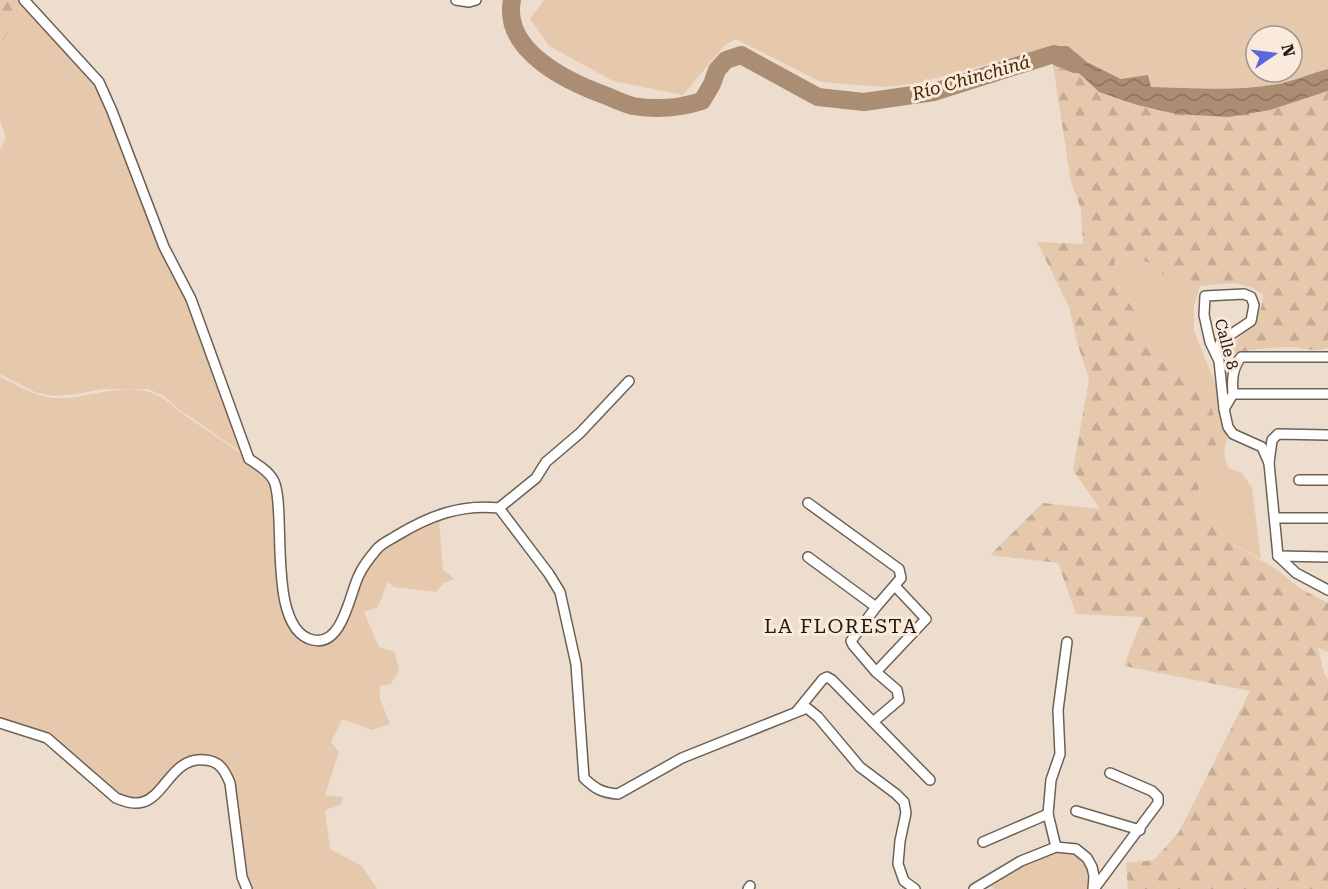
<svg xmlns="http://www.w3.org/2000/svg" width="1328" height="889" font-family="'Roboto Serif',serif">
<defs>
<pattern id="forest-firs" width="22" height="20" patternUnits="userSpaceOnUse" patternTransform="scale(1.5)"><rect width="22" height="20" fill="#e6c8ad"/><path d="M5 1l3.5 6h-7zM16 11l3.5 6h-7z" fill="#c5ab94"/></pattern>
<pattern id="water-waves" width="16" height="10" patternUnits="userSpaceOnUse" patternTransform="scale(1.5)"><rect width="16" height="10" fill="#aa8d72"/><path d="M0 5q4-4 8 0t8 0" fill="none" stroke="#8a725c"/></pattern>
</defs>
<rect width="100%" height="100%" fill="#edddcf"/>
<g fill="#e6c8ad" fill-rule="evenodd">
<path d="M 544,0 L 1328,0 L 1328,69 C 1313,73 1298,79 1283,83 C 1240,92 1194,88 1151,87 L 1148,75 L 1122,79 L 1087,62 L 1068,46 L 1055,46 L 918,83 L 884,87 L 821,82 L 736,39 L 725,45 L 683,95 L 613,81 L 549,46 L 530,19 ZM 1256,36 L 1292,36 L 1292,72 L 1256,72 Z"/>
<polygon points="24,5 96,84 110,114 188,301 243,453 177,408 164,396 148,389 102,389 77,394 54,396 35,392 0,374 0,150 6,137 0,121 0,46"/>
<polygon points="1114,250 1152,264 1171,282 1200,286 1194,306 1194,331 1216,385 1227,439 1224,452 1228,468 1242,473 1252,488 1261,559 1232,543 1209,521 1198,491 1219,436 1204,377 1192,386 1181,371 1153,357 1141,322 1114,278"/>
<path d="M 0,377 C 17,385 35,397 55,398 C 86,400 118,383 149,392 C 163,396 172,406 183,414 C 209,433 246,453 266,477 C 273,485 272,494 274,503 C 279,540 269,606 296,635 C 300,639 307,641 312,644 C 319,641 332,639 338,634 C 358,615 355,571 382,549 C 398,535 421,527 439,519 L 443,570 L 455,579 L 444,583 L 436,592 L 394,587 L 388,582 L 378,607 L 364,612 L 379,647 L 395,652 L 399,670 L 391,684 L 380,686 L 380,699 L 390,724 L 372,730 L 342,719 L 331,742 L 339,752 L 325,795 L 343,797 L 341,805 L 325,810 L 330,849 L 362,866 L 377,889 L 251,889 L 246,877 L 234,783 L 228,768 L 214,757 L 198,755 L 181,761 L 148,796 C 136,801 129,799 117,795 L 49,736 L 0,719 Z"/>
<path d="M 1057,850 C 1082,854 1095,862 1087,889 L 994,889 L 990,884 L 1022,865 Z"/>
</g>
<g fill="url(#forest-firs)">
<polygon points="0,0 20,0 24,5 0,46"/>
<path d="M 1053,65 L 1080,74 L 1100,92 L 1137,105 L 1176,114 L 1270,110 L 1328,91 L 1328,348 C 1312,353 1306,348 1290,347 C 1271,347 1251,350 1232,353 C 1234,332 1262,327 1263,295 L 1253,288 L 1234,283 L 1200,286 L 1171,282 L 1152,264 L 1115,250 L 1114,278 L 1141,322 L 1153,357 L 1181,371 L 1192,386 L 1204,377 L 1219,436 L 1198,491 L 1209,521 L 1232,543 L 1276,569 L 1301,589 L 1328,603 L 1328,651 L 1326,652 L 1318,647 L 1324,673 L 1328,680 L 1328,889 L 1128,889 L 1126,863 L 1154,860 L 1179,832 L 1250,691 L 1124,666 L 1143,617 L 1076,614 L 1058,563 L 990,555 L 1043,503 L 1100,509 L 1073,470 L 1089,379 L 1078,345 L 1069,307 L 1037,242 L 1083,244 L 1081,209 L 1071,182 Z"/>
</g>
<path fill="url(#water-waves)" d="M 1055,46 L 1068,46 L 1087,62 L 1121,79 L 1148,75 L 1151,87 C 1194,88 1240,92 1283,83 C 1298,79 1313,73 1328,69 L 1328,91 L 1270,110 L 1229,117 L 1176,114 L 1137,105 L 1099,92 L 1080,74 L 1053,65 Z"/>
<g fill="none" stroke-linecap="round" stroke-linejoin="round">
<path stroke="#aa8d72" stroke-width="18" d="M 512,0 C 502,51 568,82 607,96 C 616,100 625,104 633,106 C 656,110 680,108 702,101 L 712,84 L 717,70 L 726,60 L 741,55 L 818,97 L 864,102 L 934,92 L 1054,54 L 1075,64"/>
<defs>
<g id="street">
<path d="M 24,0 L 99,82 L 112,111 L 164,247 L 191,299 L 249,459 C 258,465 272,473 275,484 C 286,517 267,630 313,640 C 343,647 350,592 359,575 C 363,566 371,556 377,549 C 382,543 390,540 396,536 C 429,516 460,504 499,508 L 549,574 L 560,592 L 576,664 L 584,778 C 595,789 603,793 618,794 L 682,758 L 807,708 L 818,717 L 860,767 L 896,794 L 904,802 L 906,813 L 900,841 L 898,864 L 904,881 L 915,889"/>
<polyline points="456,0 469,2 476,0"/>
<polyline points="1217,356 1221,341 1251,321 1254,305 1251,297 1244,294 1205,296 1204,315 1210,342 1219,361 1224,409 1228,427 1233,434 1262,447 1269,463"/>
<path d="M 1233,394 C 1232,380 1232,369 1241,357 L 1328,357"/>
<polyline points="1224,409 1233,394 1328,394"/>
<polyline points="1299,480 1328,480"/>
<polyline points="808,503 899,569 901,578 876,607 851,641 853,645 876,672 897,690 899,700 873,722"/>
<polyline points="499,508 536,478 546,462 580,433 629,381"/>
<polyline points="1275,518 1328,518"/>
<polyline points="1278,556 1269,463 1272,440 1278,434 1328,435"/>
<polyline points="1278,556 1296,573 1328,590"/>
<polyline points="1278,556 1328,557"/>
<polyline points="808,557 876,607"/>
<polyline points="876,672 926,619 895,586"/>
<polyline points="797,711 823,679 827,677 832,680 930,780"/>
<path d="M 0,723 L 47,738 L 116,798 C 124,801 133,805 143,802 C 165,796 173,756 205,760 C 220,761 225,771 230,783 L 242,877 L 247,889"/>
<polyline points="1076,811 1140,830"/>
<polyline points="983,842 1048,814"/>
<polyline points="1056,847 1048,814 1051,780 1060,754 1058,710 1067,642"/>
<polyline points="748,889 750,886"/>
<polyline points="974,889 1021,861 1056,847 1076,849 1087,858 1092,867 1094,876 1093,889"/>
<polyline points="1094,889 1158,803 1158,797 1152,791 1110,773"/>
</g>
</defs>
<use href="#street" stroke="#6d6054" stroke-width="12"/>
<use href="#street" stroke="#fff" stroke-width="9"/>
</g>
<g text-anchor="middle" stroke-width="6" stroke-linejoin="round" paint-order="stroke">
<g font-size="16" fill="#1f1914" stroke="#faeadc">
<text transform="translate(1227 344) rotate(75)" y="6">Calle 8</text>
</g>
<g font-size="18" font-style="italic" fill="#432502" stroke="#faeadc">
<text transform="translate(971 78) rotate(-16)" y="6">Río Chinchiná</text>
</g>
<g font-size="20" letter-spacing="1.5" fill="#1f1914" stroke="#faeadc">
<text x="841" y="633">LA FLORESTA</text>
</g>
</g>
<g transform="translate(1274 54) rotate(76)"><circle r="28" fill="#faeadc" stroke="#a2968c" stroke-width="1.5"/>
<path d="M0-4.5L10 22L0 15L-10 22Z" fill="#5a68df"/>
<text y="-9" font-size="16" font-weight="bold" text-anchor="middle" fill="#1f1914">N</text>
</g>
</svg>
